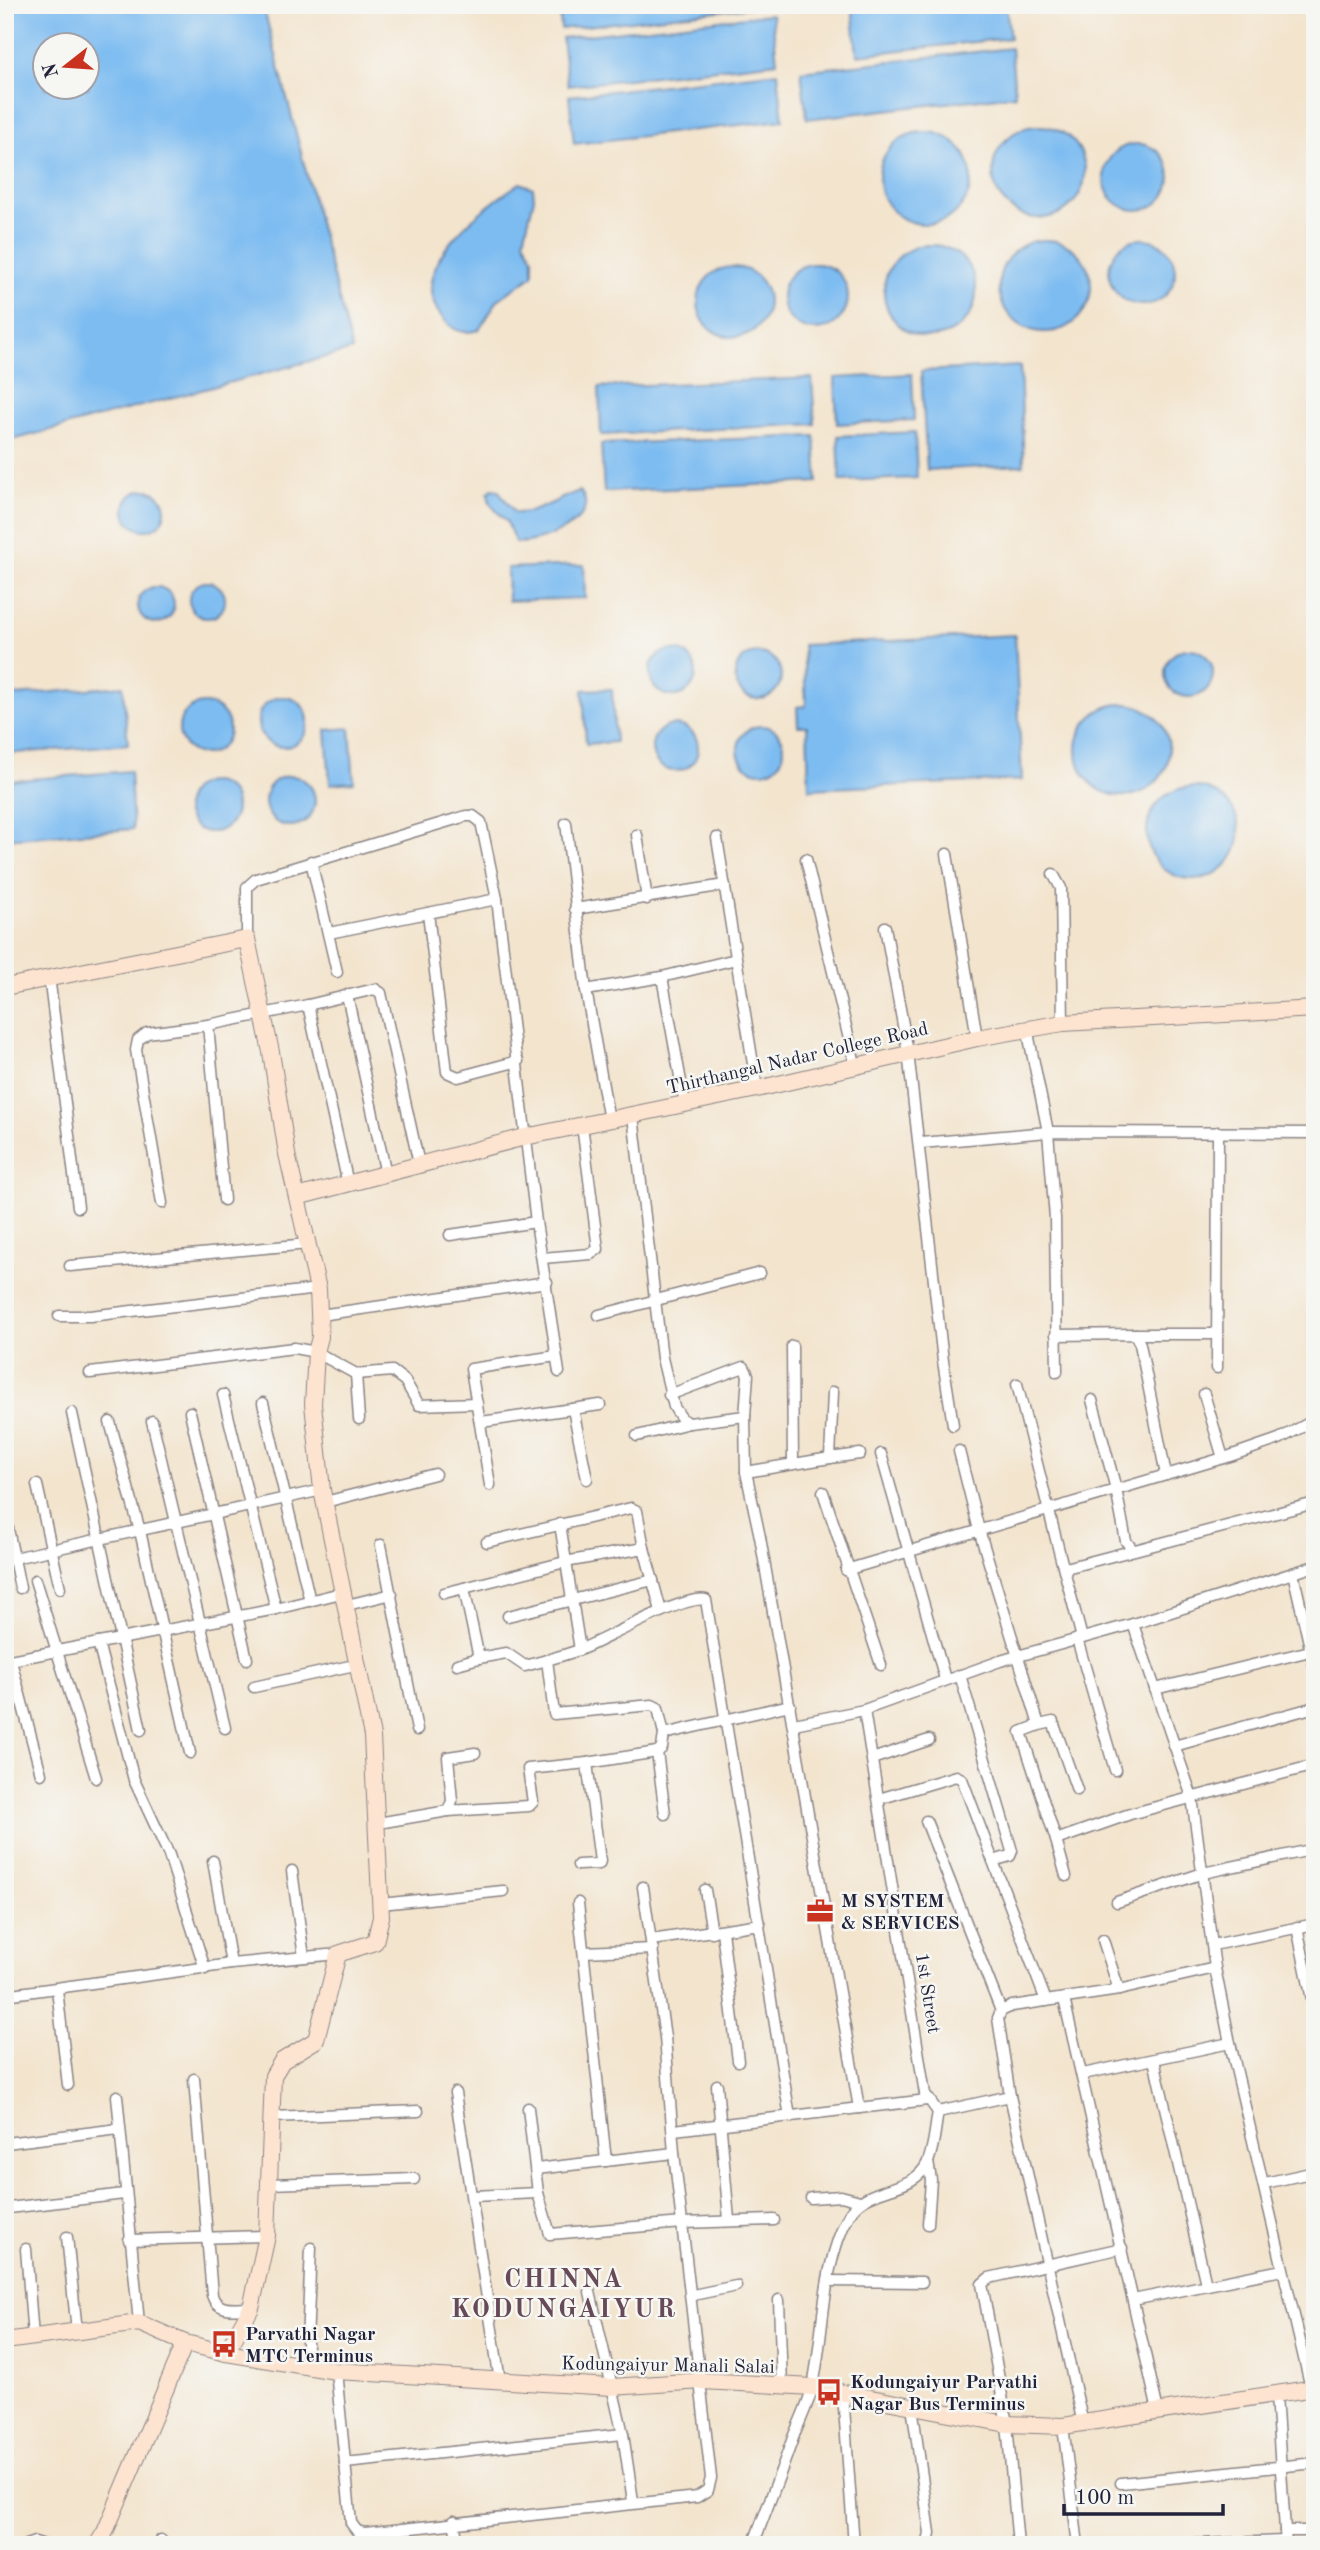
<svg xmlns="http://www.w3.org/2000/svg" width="1320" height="2550" font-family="'Old Standard TT',serif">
<rect width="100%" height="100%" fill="#f6f6f2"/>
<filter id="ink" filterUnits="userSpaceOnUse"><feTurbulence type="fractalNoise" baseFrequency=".0143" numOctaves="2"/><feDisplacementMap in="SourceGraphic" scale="14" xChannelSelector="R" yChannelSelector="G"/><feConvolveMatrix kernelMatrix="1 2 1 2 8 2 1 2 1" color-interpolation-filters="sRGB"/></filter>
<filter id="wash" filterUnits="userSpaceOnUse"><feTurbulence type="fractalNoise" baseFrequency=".00686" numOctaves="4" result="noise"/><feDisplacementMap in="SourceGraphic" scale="28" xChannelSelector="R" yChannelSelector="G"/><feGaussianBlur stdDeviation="1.57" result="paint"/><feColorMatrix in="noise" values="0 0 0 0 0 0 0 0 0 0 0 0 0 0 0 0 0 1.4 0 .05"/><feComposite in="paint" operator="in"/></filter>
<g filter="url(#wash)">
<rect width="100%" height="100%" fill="#f3e4cd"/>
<g fill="#7dbcf1" stroke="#506f96" stroke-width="2" fill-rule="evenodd">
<path d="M 5,5 L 263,5 L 352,350 L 5,442 ZM 46,46 L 88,46 L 88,88 L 46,88 Z"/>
<polygon points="559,5 770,5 561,29"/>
<polygon points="1006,5 1010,38 857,55 852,6"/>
<polygon points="772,14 777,62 568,86 562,38"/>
<polygon points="1011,48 1015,95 807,119 801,71"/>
<polygon points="778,72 783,120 574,144 569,96"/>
<circle cx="1039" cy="172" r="46"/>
<circle cx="925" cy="178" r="46"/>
<circle cx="1137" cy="177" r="33"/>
<path d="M 520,183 L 533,188 L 534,198 L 524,240 L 533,258 L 533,275 L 498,300 L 479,330 C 462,335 453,331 442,317 C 401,267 484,207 520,183 Z"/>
<circle cx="1142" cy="272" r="33"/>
<circle cx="1045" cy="286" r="46"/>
<circle cx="930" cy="291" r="46"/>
<circle cx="815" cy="297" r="33"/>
<circle cx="733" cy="302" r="35"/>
<polygon points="1020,366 1024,465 927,470 921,371"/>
<polygon points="912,374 914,420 837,424 835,378"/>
<polygon points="812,378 815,424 601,435 599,387"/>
<polygon points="915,432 917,478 840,481 838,436"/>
<polygon points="815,436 818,482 604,492 601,444"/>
<path d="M 492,489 L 498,490 L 515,513 C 541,513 557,498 580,491 C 605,521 534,546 515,542 L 507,522 L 490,504 L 488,493 Z"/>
<circle cx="145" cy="510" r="20"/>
<polygon points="584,565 585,598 508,601 507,568"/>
<circle cx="207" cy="600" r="18"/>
<circle cx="156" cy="605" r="18"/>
<polygon points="1015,635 1022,780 809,789 807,726 798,726 797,707 806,706 803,645"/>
<circle cx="1189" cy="673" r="24"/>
<circle cx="673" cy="673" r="23"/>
<circle cx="758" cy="676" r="23"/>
<polygon points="123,686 128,744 5,754 5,696"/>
<polygon points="612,689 615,742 586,744 583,690"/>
<circle cx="283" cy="722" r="25"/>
<circle cx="204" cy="729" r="25"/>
<circle cx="1123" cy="750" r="46"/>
<circle cx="675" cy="748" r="23"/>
<circle cx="761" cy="749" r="23"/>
<polygon points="350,728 354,782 330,784 326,730"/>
<polygon points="130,771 133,829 5,839 5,781"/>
<circle cx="290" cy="801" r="25"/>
<circle cx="211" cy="807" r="25"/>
<circle cx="1193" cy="833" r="46"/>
</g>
</g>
<g filter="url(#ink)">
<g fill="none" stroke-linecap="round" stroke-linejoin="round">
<defs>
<g id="street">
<polyline points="566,823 586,990 609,1120"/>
<polyline points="637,835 647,899"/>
<polyline points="717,838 757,1089"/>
<polyline points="947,854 977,1038"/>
<polyline points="806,859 855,1064"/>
<polyline points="311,861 337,972"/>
<polyline points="1053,874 1061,888 1063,1023"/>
<polyline points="575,909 725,885"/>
<polyline points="428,913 447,1072 458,1077 518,1061"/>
<polyline points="885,927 908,1052 943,1361 953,1425"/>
<polyline points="329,933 497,899"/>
<polyline points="247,939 247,887 256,879 466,816 473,816 481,822 497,899 536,1222 559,1372"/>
<polyline points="49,976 78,1207"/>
<polyline points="662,977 685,1104"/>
<polyline points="586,990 662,977 736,959"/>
<polyline points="347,995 386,1174"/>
<polyline points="308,1005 375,989 381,993 419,1164"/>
<polyline points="208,1025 224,1200"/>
<polyline points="1027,1028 1048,1132 1055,1218 1057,1372"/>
<polyline points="633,1116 662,1358 674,1407 682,1419 689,1423 745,1416 746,1472 760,1537 859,2108"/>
<polyline points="921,1143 1048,1132 1315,1133"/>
<polyline points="162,1203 136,1050 138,1040 147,1033 208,1025 308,1005 348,1184"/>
<polyline points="450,1235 536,1222"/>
<polyline points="542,1258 591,1254 598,1249 582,1125"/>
<polyline points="70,1266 308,1244"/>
<polyline points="320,1315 547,1282"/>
<polyline points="599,1315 760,1273"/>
<polyline points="59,1316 90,1316 318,1289"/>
<polyline points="1135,1334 1218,1334"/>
<polyline points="1056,1335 1135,1334 1140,1344 1166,1475"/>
<polyline points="792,1346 793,1464"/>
<polyline points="1217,1368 1218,1132"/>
<polyline points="90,1373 294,1348 316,1352 356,1374 392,1371 405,1381 419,1405 477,1403"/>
<polyline points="356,1374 359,1419"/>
<polyline points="1017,1384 1062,1563 1066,1568 1315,1503"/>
<polyline points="1204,1394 1223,1458"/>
<polyline points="223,1395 276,1609"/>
<polyline points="669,1395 744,1367 748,1375 745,1416"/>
<polyline points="1092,1400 1116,1489 1126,1541 1132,1549"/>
<polyline points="263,1403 310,1601"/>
<polyline points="573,1409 587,1479"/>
<polyline points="190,1412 247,1659"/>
<polyline points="72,1413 141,1730"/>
<polyline points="152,1421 225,1728"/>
<polyline points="110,1422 140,1531 190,1753"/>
<polyline points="481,1422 600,1405"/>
<polyline points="637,1436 689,1423"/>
<polyline points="959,1451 979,1530 1039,1725 1053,1722 1077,1790"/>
<polyline points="881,1454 945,1679"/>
<polyline points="830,1458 860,1454"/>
<polyline points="746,1472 830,1458 833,1392"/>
<polyline points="37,1485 60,1588"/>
<polyline points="490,1485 471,1369 556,1356"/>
<polyline points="823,1492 881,1665"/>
<polyline points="325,1502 435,1474"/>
<polyline points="5,1514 20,1588"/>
<polyline points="560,1524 580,1650"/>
<polyline points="487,1542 631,1508 637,1511 644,1548"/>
<polyline points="381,1545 417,1730"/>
<polyline points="5,1560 322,1490"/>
<polyline points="1063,1566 1082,1638"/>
<polyline points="846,1570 1230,1456 1279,1439 1315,1420"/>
<polyline points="1293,1573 1315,1669"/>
<polyline points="35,1580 96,1778"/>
<polyline points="444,1593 464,1588"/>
<polyline points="347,1605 392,1594"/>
<polyline points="508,1616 653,1580"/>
<polyline points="1133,1624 1192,1797 1215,1968 1230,2043 1311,2388"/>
<polyline points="1077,1639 1115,1770"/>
<polyline points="98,1643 134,1780 169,1855 205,1969"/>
<polyline points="547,1660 525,1666 506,1653 479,1658 464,1588 565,1562 644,1548 661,1611"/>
<polyline points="5,1661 276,1609 345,1592"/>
<polyline points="11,1661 41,1774"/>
<polyline points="457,1664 479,1658"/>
<polyline points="960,1675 1012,1851 1010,1856 993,1861"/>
<polyline points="254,1687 359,1664"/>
<polyline points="1155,1689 1310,1651"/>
<polyline points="864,1710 925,2094 938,2112"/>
<polyline points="794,1724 864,1710 1000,1661 1133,1624 1315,1566"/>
<polyline points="1039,1725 1021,1732 1056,1840 1130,1814 1315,1765"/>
<polyline points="664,1734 790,1705"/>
<polyline points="1174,1746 1315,1707"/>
<polyline points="657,1752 665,1814"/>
<polyline points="872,1759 929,1740"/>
<polyline points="879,1799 956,1776 962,1779 1046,2001"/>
<polyline points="448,1811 529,1806 533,1802 528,1769 587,1763"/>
<polyline points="926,1821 1001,2011"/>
<polyline points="378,1823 448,1811 452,1801 448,1757 475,1753"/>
<polyline points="1056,1840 1066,1876"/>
<polyline points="213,1861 231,1964"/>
<path d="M 578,1865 L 599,1864 L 600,1861 L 587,1763 L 657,1752 L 662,1748 L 664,1734 L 658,1708 L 652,1705 L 554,1714 L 547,1660 C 560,1656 572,1653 584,1648 C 608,1638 686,1594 706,1600 L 790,2117"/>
<polyline points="292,1871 304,1957"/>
<polyline points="705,1890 712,1932"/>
<polyline points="1117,1902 1203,1873 1315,1849"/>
<polyline points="578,1903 606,2161"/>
<polyline points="381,1904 503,1891"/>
<polyline points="1297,1927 1315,2014"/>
<polyline points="722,1931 738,2061"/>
<polyline points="651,1940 760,1924"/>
<polyline points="1103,1940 1119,1990"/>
<polyline points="1213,1945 1315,1924"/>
<polyline points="584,1952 653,1949"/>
<polyline points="57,1989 68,2085"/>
<polyline points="5,1995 231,1964 338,1954"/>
<polyline points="1064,1999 1158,2411"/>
<polyline points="1154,2060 1206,2284"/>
<polyline points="1083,2074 1230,2043"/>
<path d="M 194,2079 L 212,2295 C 217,2313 236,2308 251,2308"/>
<polyline points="717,2085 729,2220"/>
<polyline points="455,2093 500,2381"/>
<polyline points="117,2096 139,2323"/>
<polyline points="528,2108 538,2193 550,2234 683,2223 774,2220"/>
<polyline points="938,2112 1010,2096"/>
<polyline points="272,2117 418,2111"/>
<polyline points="674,2130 927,2100"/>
<polyline points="6,2143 119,2129"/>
<polyline points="536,2169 674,2153"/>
<polyline points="1265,2183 1315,2172"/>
<polyline points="270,2184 414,2179"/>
<polyline points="472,2196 538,2193"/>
<polyline points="811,2198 841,2196 860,2201"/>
<polyline points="9,2208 124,2194"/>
<polyline points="928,2224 931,2180 928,2162"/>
<polyline points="67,2237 77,2331"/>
<polyline points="129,2240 267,2236"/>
<polyline points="26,2249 33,2337"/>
<polyline points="828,2281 922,2282"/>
<polyline points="590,2292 623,2434 633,2501"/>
<polyline points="693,2295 736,2286"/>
<polyline points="779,2300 782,2386"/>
<polyline points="1133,2300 1282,2270"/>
<polyline points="306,2367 311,2248"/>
<polyline points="336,2371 351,2523 357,2531 365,2533 697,2497 708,2490 711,2478 674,2153 665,2037 643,1887"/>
<polyline points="843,2394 854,2545"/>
<polyline points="1276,2395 1286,2545"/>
<polyline points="912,2406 930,2533 927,2545"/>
<polyline points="1083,2424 1010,2096 998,2018 1001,2011 1012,2006 1119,1990 1215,1968"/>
<polyline points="1063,2426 1078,2545"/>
<polyline points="345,2463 623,2434"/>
<polyline points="1121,2483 1315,2463"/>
<polyline points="454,2521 458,2545"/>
<polyline points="1285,2531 1314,2531 1315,2537"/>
<polyline points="26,2545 35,2542 44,2545"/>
<polyline points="160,2545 161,2540"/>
<path d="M 753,2545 C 767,2508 781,2472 794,2435 C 801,2419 809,2402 813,2385 C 825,2329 821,2266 849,2215 C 866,2184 911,2195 927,2164 C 934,2149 935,2128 938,2112"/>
<polyline points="1018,2545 1007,2424 982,2284 989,2278 1122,2248"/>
<polyline points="1170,2545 1286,2541"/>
</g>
<g id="secondary">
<polyline points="5,987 247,939 271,1052 287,1154 318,1289 320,1337 316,1352 313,1404 322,1490 372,1736 381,1917 375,1942 338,1954 316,2040 282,2061 273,2076 267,2236 251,2308 226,2353"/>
<polyline points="297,1197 525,1137 757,1089 977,1038 1063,1023 1315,1009"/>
<polyline points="5,2341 139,2323 185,2343 226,2353 336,2371 612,2387 702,2381 813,2387 1007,2424 1063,2426 1315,2388"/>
<polyline points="97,2545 105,2532 185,2343"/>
</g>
</defs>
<use href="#street" stroke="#8a8384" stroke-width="13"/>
<use href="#secondary" stroke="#8a8384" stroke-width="18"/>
<use href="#street" stroke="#fff" stroke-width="10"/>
<use href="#secondary" stroke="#fde4d0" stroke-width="16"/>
</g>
</g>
<defs>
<symbol id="office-bare" viewBox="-9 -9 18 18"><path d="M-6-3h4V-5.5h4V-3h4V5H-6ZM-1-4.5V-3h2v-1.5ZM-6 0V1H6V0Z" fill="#c8321e" stroke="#f6f6f2" stroke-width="2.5" paint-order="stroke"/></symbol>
<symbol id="bus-bare" viewBox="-9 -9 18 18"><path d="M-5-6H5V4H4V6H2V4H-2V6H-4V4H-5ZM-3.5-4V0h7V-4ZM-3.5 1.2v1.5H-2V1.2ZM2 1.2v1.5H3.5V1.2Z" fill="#c8321e" stroke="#f6f6f2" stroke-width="2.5" paint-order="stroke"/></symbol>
</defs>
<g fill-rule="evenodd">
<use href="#office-bare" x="801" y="1892" width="38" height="38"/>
<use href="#bus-bare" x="205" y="2325" width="38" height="38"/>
<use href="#bus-bare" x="810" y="2373" width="38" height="38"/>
</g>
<g text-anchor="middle" stroke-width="5" stroke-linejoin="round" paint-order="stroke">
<g font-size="19" fill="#22223b" stroke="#f6f6f2">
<text transform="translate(797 1057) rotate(-13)" y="7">Thirthangal Nadar College Road</text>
<text transform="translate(929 1993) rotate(81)" y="7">1st Street</text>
<text transform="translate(668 2364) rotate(1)" y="7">Kodungaiyur Manali Salai</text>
</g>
<g font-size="19" font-weight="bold" fill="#22223b" stroke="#f6f6f2" text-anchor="start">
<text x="841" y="1907">M SYSTEM<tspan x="841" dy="22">&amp; SERVICES</tspan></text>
<text x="245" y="2340">Parvathi Nagar<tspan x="245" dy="22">MTC Terminus</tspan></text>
<text x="850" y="2388">Kodungaiyur Parvathi<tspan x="850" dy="22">Nagar Bus Terminus</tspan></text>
</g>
<g font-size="26" font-weight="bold" letter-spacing="2" fill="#674a58" stroke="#f6f6f2">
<text x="564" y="2287">CHINNA<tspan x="564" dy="30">KODUNGAIYUR</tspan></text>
</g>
</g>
<rect width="1320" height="2550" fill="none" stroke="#f6f6f2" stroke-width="28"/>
<g transform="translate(66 66) rotate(253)"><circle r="33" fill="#f6f6f2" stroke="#a1a1a9" stroke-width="2"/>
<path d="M0-5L12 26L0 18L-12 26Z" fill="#c8321e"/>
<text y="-10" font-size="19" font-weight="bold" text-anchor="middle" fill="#22223b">N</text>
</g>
<path d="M1064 2504v10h159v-10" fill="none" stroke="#22223b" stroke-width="3.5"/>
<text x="1075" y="2504" font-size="21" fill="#22223b" stroke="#f6f6f2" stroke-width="5" paint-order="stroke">100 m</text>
</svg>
